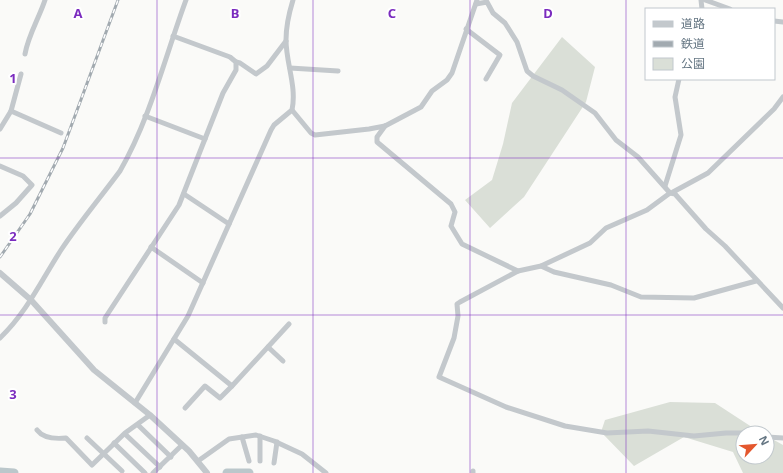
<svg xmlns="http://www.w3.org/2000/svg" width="783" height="473" font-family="'Noto Sans','Noto Sans JP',sans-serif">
<rect width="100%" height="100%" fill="#fafaf8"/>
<g fill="#dadfd7">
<polygon points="562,37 595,67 586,102 524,197 490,228 465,200 492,180 503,144 512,103"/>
<polygon points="670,402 715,403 761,433 743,433 743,457 767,457 767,436 783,445 783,473 743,473 733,452 684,437 634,466 601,432 605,420"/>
</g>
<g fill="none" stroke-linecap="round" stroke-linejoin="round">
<g stroke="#bbc7cb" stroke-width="9">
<polyline points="0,472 14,473"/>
<polyline points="227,473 249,473"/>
</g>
<g stroke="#c3c8cc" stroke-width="5">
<polyline points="701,0 702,9"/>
<polyline points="705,0 730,9"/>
<polyline points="476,4 487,2 493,13 505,23 517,42 527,71 533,76 562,90 595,113 616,140 638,157 670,193 675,194 706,229 725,246 783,308"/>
<polyline points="774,21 783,22"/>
<polyline points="466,29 500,55 486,79"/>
<path d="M 25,54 C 28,36 39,18 45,0"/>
<polyline points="236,62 240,63 256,74 267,66 286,41"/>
<polyline points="290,68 338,71"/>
<polyline points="292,110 311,133 315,135 369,129 385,126 421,107 432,91 447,80 452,73 477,0"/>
<polyline points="11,111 61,133"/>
<polyline points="145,116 205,139"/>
<polyline points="385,126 377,137 377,142 451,204 455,212 451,226 462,244 518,271"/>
<polyline points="0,129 11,111 21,74"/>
<polyline points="0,166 23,176 32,185 16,203 0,216"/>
<polyline points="665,186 681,135 675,97 679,79"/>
<polyline points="673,192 708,173 774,109 783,97"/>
<polyline points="670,193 647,210 606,228 590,243 541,266 518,271 460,302 457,304 458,316 454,338 439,377 506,407 565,426 607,433 648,431 694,436 726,433 748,433"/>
<polyline points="184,194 229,224"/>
<polyline points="151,247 203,283"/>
<polyline points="541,266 554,272 611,285 641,297 694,298 756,281"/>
<polyline points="105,322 105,318 179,205 223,93 236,70 236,62 230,57 173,36"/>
<path d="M 0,338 C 27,312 41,281 61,250 C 79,223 100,198 120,171 C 150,119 165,57 186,0"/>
<polyline points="174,339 232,386 289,324"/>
<polyline points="268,347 283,361"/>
<path d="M 135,403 L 188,316 L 271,130 L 274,125 L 292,110 C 297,87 286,63 286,40 C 286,27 289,13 293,0"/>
<polyline points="185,408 205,386 220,398 232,386"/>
<polyline points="138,425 171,457"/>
<path d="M 37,430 C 43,438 56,439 66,438 L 92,465 L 125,433 L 150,415"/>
<polyline points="125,434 160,467"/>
<polyline points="260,436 260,461"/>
<polyline points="242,437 249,461"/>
<polyline points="767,437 783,438"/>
<polyline points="87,438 122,471"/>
<polyline points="114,443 145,473"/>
<polyline points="198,461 229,439 256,435 274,441 302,454 326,473"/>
<polyline points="274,463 277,442"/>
<polyline points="153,473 182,445"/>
<polyline points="473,473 473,471"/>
</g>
<polyline stroke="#c3c8cc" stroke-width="6" points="0,273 31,300 94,370 150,415 189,451 207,473"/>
<defs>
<polyline id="rail" points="0,257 30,214 63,148 118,0"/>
</defs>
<use href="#rail" stroke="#a2aab0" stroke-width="3"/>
<use href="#rail" stroke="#fff" stroke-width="1.5" stroke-dasharray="4.5" stroke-linecap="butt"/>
</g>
<path fill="none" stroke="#7b2cbf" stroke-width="1" stroke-opacity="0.55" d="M 157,0 L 157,473M 313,0 L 313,473M 470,0 L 470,473M 626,0 L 626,473M 0,158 L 783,158M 0,315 L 783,315"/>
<g font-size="13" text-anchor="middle" font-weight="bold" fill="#7b2cbf" stroke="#fff" stroke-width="4" stroke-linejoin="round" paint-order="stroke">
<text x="78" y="18">A</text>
<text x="235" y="18">B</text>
<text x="392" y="18">C</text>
<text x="548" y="18">D</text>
<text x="13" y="83">1</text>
<text x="13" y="241">2</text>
<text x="13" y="399">3</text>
</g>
<rect x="645" y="8" width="130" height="72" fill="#ffffff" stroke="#c1c8cd"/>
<rect x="653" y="21" width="20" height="6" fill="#c3c8cc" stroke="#c1c8cd"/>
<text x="681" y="28" font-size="12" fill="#657683">道路</text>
<rect x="653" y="41" width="20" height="6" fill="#a2aab0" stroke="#c1c8cd"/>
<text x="681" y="48" font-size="12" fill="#657683">鉄道</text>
<rect x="653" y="58" width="20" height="12" fill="#dadfd7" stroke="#c1c8cd"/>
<text x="681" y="68" font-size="12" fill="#657683">公園</text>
<g transform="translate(755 445) rotate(64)"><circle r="19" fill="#ffffff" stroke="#c1c8cd"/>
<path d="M0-3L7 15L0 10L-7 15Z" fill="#e4572e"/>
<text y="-6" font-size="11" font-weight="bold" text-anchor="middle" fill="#657683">N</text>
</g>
</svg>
